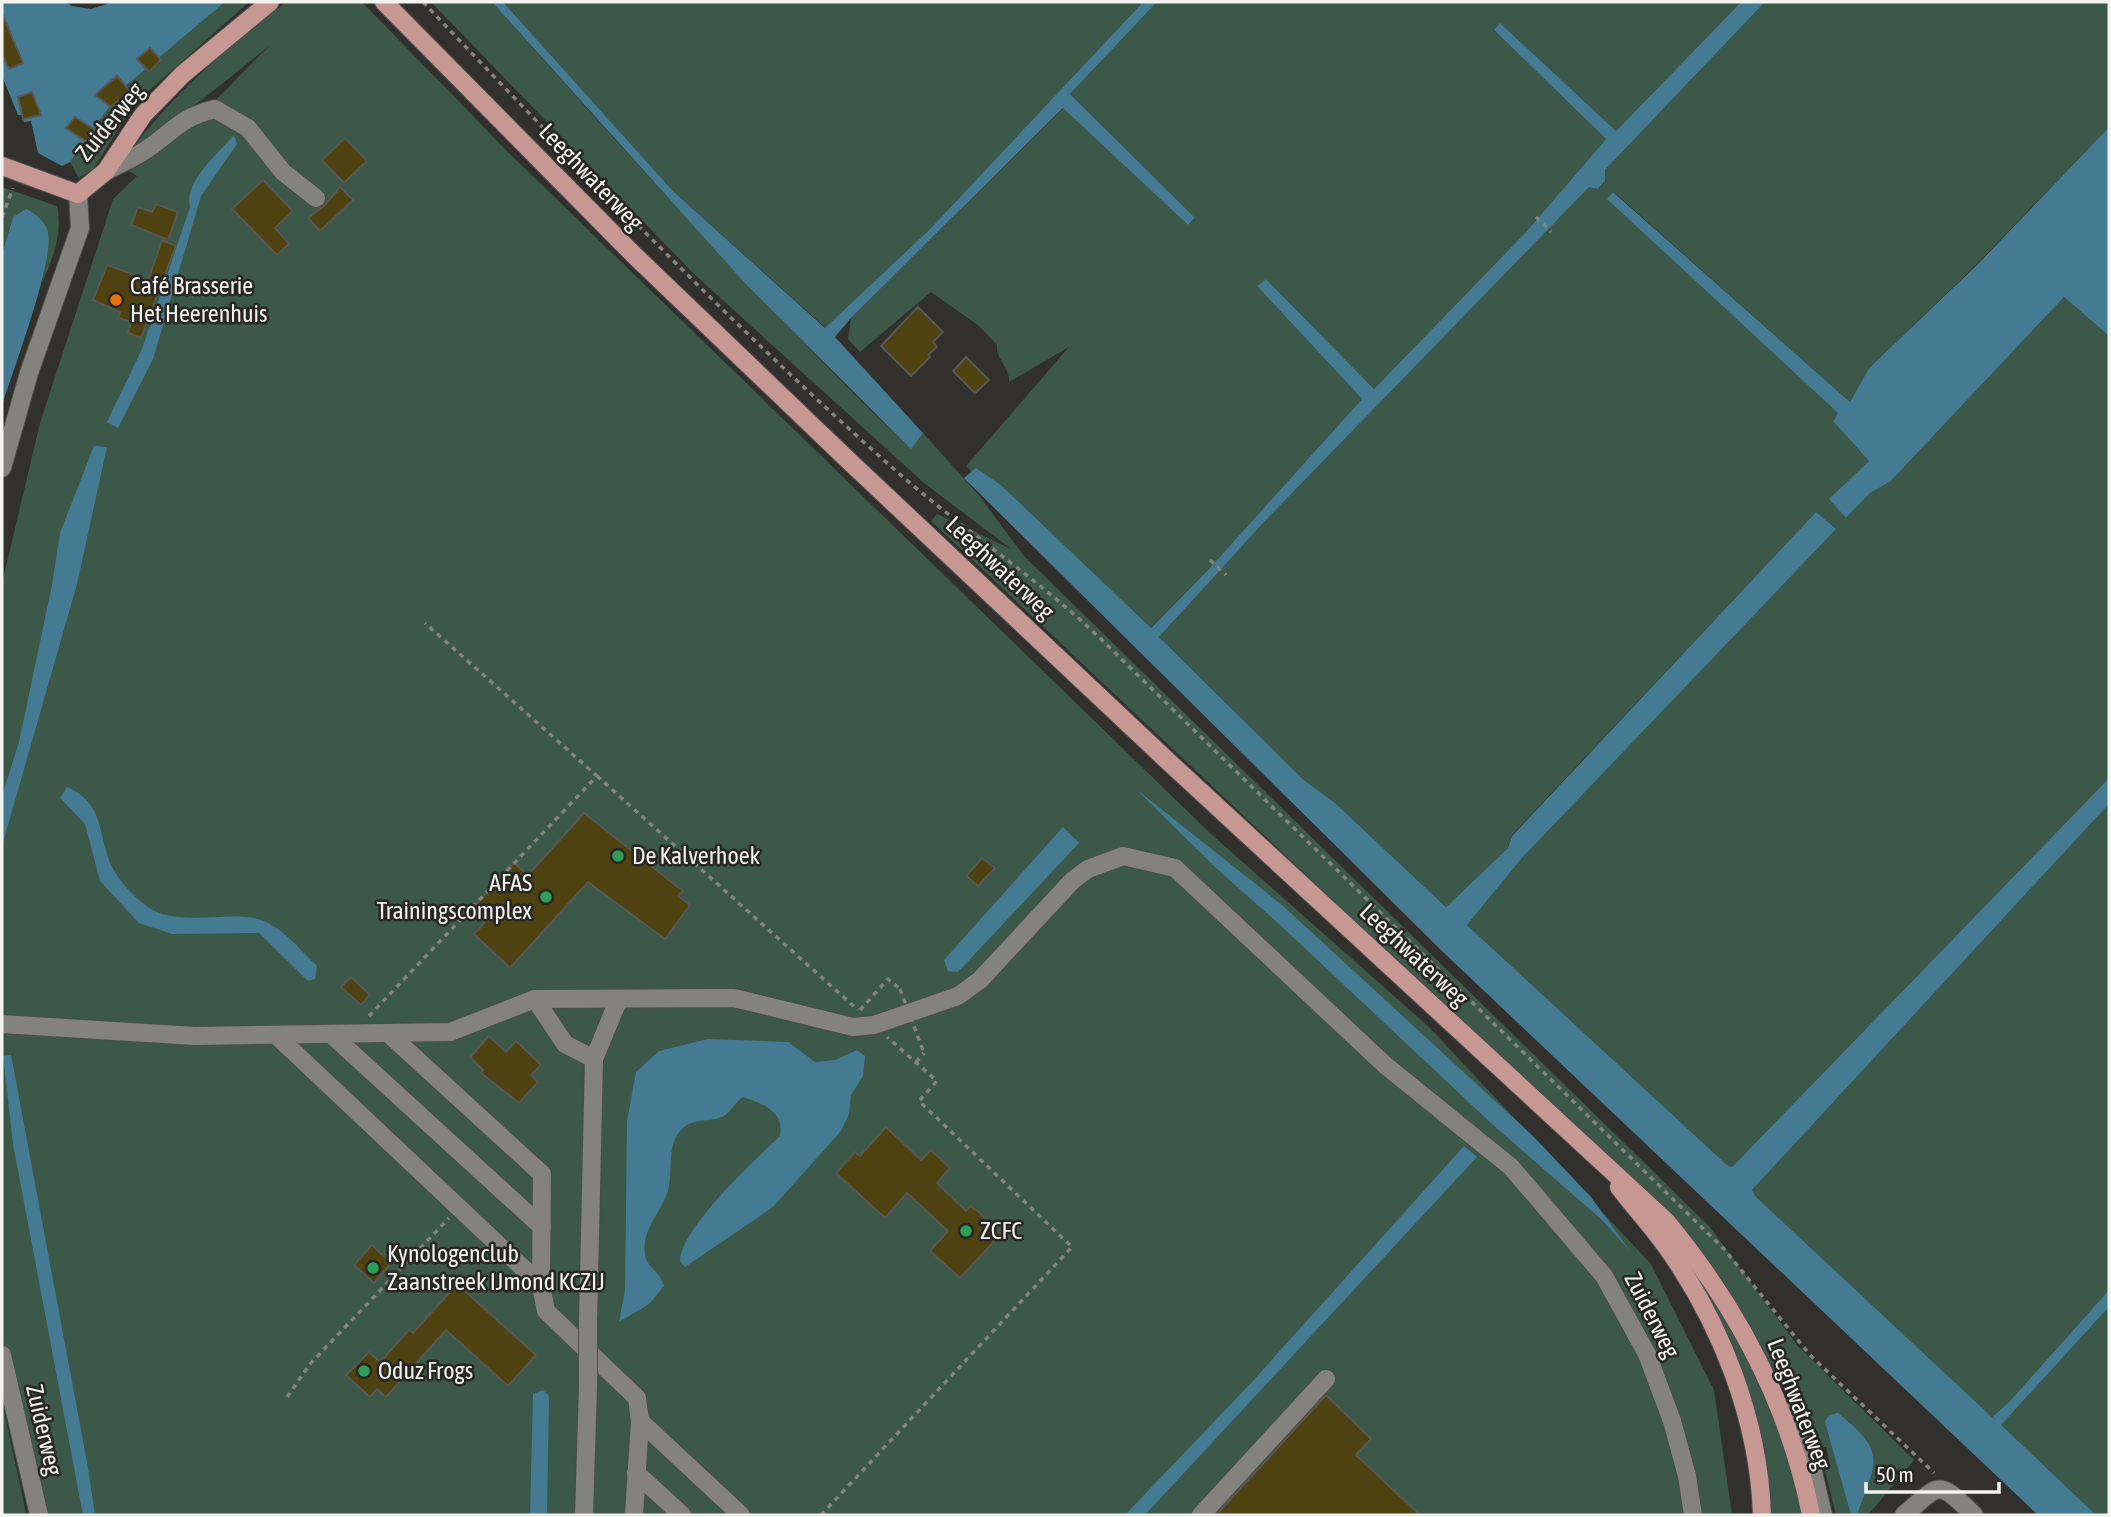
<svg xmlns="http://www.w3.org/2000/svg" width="2111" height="1517" font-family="'Asap Condensed',sans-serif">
<rect width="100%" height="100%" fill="#31302c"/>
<g fill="#3b5849">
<polygon points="225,2 249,2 135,103 93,169 79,178 70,162 122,89"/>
<path d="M 286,2 L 362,2 L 509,153 L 1211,834 L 1429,1027 L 1651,1264 L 1714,1390 L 1732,1515 L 42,1515 L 2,1337 L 2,583 L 40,423 L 113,199 L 137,176 L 125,169 L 194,122 L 269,46 L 203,99 L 132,149 C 175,92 230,45 286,2 Z"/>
<path d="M 431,2 L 492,2 C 628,154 763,307 910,448 L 923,433 L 978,494 L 1024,556 L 1709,1226 L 1797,1345 L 1914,1460 L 1868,1515 L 1836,1515 L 1823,1463 L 1829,1461 L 1826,1447 L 1814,1448 L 1753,1331 L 1721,1281 L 1616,1167 L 931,521 L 937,514 L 1011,549 L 924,483 L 694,274 Z"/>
<polygon points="503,2 1143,2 930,229 826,328 673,191"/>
<path d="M 1157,2 L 1741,2 L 1616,131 L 1501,24 L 1494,30 L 1606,139 L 1526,232 L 1374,389 L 1266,279 L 1257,286 L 1362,399 L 1207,571 L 1150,628 L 1001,485 L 976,469 L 972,472 L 966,466 L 1069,347 L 1009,382 C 1010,367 996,360 997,345 L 979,326 L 931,292 L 860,352 L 848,339 L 851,318 L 1064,108 L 1188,225 L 1195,219 L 1070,94 Z"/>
<polygon points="1765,2 2109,2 2109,127 1977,264 1869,368 1850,402 1614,192 1608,199 1838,413 1833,421 1869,461 1830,499 1846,518 1870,493 1890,482 2064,297 2109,336 2109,778 1732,1167 1727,1165 1467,925 1522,858 1835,529 1816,512 1512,835 1508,848 1446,907 1334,802 1305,781 1159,637 1265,521 1589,186 1598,189 1605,182 1605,170"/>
<path d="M 2,187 L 57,206 C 63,235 53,257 42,283 L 49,233 L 13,217 L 2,254 Z"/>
<polygon points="2109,804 2109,1290 2009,1402 1993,1416 2001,1425 2109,1307 2109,1515 2096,1515 1755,1197 1752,1190"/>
<polygon points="1674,1240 1722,1307 1781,1427 1804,1515 1770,1515 1764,1455 1749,1396"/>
<polygon points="2,1402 26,1513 27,1515 2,1515"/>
</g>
<g fill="#457a93">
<polygon points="2,2 66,2 72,6 91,9 113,2 225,2 122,89 70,162 62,166 38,153 31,121 24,122 22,115 18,115 2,76 4,58"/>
<polygon points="492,2 503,2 673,191 825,328 930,229 1143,2 1157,2 1070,94 1195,218 1188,225 1063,108 851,318 835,337 923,433 911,449 744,282"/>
<polygon points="1741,2 1765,2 1605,170 1605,181 1598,189 1589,187 1265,521 1159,637 1305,781 1334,802 1446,907 1508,848 1512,836 1816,512 1836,529 1522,858 1467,925 1727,1165 1732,1167 2109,778 2109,804 1752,1190 1756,1197 1995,1420 1993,1416 2009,1402 2109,1290 2109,1307 2001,1425 2096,1515 2038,1515 1444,953 964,478 976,468 1001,485 1151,628 1207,571 1362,399 1257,286 1266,279 1374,389 1526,232 1606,139 1494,30 1500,23 1616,131"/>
<polygon points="2109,127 2109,336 2064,297 1890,482 1870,493 1846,518 1829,499 1869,461 1833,421 1838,413 1607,199 1613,192 1850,402 1869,368 1978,264"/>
<path d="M 234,135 L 237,144 L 201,196 L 153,359 L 118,428 L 107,422 L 142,349 L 190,207 C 184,181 218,154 234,135 Z"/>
<path d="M 26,209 C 36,214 45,221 48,232 C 55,260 12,373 2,406 L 2,254 L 13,217 Z"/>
<polygon points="94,446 107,447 77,584 2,846 2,796 19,742 52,585 60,533"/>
<path d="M 67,787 C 106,804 97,836 112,867 C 119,881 135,898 148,907 C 179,929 233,908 264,921 C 285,930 301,951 317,966 L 315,979 L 308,981 L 259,933 L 172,934 L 139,923 L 100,881 L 85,824 L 60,798 Z"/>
<polygon points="1137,790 1282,905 1533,1136 1591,1197 1630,1251 1602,1220 1492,1124 1279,924 1216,868"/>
<polygon points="1063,827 1079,843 958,972 948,971 944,960"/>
<path d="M 708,1039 L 788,1042 L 815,1062 L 835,1060 L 857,1050 L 865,1056 L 863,1076 L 851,1095 L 849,1114 L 841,1131 L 773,1207 L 685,1267 L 680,1261 C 682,1227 754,1161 780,1136 C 785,1112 762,1103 743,1097 C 735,1102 732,1111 724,1116 C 711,1123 695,1117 683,1128 C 665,1145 674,1169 668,1190 C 662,1212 641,1229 645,1255 C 647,1268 660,1271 664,1286 L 649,1304 L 619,1322 L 625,1290 L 627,1121 L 636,1072 L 659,1051 Z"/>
<polygon points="11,1055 87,1462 95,1515 83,1515 13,1144 3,1056"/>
<polygon points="1464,1146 1477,1157 1145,1515 1125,1515 1251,1383"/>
<polygon points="543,1390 549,1396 547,1515 530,1515 533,1394"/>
<path d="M 1838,1413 C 1887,1453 1877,1460 1857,1515 L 1851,1515 L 1825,1422 L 1829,1415 Z"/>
</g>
<g fill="#4e4310" stroke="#585753" stroke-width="2">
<polygon points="2,13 23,63 9,69 2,55"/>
<polygon points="150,48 161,60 149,72 137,59"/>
<polygon points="117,76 130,91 111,107 95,95"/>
<polygon points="32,92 41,115 23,119 18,97"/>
<polygon points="75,117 107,138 99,150 66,128"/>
<polygon points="345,138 367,161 344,183 322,160"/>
<polygon points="263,180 293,211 275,228 289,244 277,255 232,209"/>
<polygon points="340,187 353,200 320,231 308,218 324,206"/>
<polygon points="156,204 178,212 168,240 131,225 138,207 152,212"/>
<polygon points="162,240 176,246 141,338 128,333 131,322 118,318 120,312 93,300 107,265 148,280"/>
<polygon points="918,307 943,332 933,342 937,347 928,355 930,357 911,376 881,346"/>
<polygon points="966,357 989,380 975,393 953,371"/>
<polygon points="584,813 683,891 678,896 690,905 665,939 588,882 510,968 474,934 487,920 473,908 514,863 528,875"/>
<polygon points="982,858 995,868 978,886 966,876"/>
<polygon points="351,977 370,995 361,1005 341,987"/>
<polygon points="489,1036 506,1052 516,1041 541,1065 531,1075 538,1082 519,1103 481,1073 483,1070 470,1057"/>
<polygon points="886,1127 921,1160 931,1150 950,1168 937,1183 966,1211 970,1206 979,1212 1001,1234 960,1278 930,1251 948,1231 907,1193 885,1218 836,1173 855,1152 860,1156"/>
<polygon points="372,1245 391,1263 374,1283 354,1265"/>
<polygon points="457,1284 536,1355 508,1386 446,1330 386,1397 377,1389 370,1397 346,1375 369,1352 380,1362 409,1330 413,1333"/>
<polygon points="1326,1395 1371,1439 1356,1455 1420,1515 1216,1515"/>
</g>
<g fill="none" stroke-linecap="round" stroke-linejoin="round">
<defs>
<g id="minor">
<path d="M 106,171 C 117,165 130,160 141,153 C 171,135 177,118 215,109 L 248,128 L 283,172 L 316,198"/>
<polyline points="2,468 29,373 80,228 78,194"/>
<polyline points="535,999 565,1044 594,1059"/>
<polyline points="2,1024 195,1036 450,1032 535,999 734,998 853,1027 874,1025 958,996 980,980 1073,880 1088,869 1123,856 1175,868 1385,1065 1511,1167 1604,1276 1647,1354 1672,1421 1687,1476 1693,1515"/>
<polyline points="389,1034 542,1174 541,1285"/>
<polyline points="332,1035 542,1227"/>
<polyline points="277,1036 541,1285 546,1311 637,1398 640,1421 634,1515"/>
<polyline points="588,1322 594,1059 618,1001"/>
<polyline points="2,1355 39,1515"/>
<polyline points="1785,1412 1808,1450 1823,1515"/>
<polyline points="640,1421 741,1515"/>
<polyline points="636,1473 682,1515"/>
<polyline points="584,1515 588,1386"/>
<polyline points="1201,1515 1326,1379"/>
<path d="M 1904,1515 C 1940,1485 1936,1477 1974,1515"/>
</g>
<g id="major">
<path d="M 384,2 L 635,256 L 848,460 L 1171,764 L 1666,1221 C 1738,1308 1789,1404 1811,1515"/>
<polyline points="2,166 78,194 106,171 143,115 183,74 270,2"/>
<path d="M 1619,1187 C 1634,1207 1651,1225 1666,1246 C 1721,1323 1759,1420 1762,1515"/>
</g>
</defs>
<use href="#minor" stroke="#4d4d49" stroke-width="20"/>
<use href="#major" stroke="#4d4d49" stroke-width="20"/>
<g stroke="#82827e" stroke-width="3.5" stroke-dasharray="5 5" stroke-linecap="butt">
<path d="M 423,2 C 578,165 734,329 903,477 C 969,534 1041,581 1103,641 L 1724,1249 L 1810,1355 L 1934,1473"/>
<polyline points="2,217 13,188"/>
<polyline points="1536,217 1551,232"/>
<polyline points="1210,560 1226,575"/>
<polyline points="597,776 858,1010"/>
<polyline points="860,1010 888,979 900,989"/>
<polyline points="369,1016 597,776 425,623"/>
<polyline points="916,1062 924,1053"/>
<polyline points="287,1397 310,1364 449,1218"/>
<polyline points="821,1515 1072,1247 919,1101 937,1081 887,1037"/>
</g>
<use href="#minor" stroke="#83827d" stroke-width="18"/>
<use href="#major" stroke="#c79794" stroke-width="18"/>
<defs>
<polyline id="minor-bridge" points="588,1386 588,1322"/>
</defs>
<use href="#minor-bridge" stroke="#4d4d49" stroke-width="20" stroke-linecap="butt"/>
<polyline stroke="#82827e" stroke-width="3.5" stroke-dasharray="5 5" stroke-linecap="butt" points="900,989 924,1053"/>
<use href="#minor-bridge" stroke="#83827d" stroke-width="18"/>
</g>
<circle fill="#e8710a" stroke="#272622" stroke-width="2.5" cx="116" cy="300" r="7"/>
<g fill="#2e9e5b" stroke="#272622" stroke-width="2.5">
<circle cx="618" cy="856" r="7"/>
<circle cx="546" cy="897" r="7"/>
<circle cx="966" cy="1231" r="7"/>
<circle cx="373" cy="1268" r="7"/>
<circle cx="364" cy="1371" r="7"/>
</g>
<g text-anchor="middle" stroke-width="5" stroke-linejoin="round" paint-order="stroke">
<g font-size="24" fill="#f3f3f0" stroke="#272622">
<text transform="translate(110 122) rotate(-51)" y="8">Zuiderweg</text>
<text transform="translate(591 177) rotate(46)" y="8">Leeghwaterweg</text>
<text transform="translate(1000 568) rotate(43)" y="8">Leeghwaterweg</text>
<text transform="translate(1414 955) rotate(43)" y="8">Leeghwaterweg</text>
<text transform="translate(1652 1315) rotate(63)" y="8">Zuiderweg</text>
<text transform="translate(1799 1404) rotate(69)" y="8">Leeghwaterweg</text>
<text transform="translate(44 1430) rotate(77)" y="8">Zuiderweg</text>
</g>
<g font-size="24" fill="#f3f3f0" stroke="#272622" text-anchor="start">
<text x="130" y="294">Café Brasserie<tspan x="130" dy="28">Het Heerenhuis</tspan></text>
<text x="632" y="864">De Kalverhoek</text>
<text x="532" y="891" text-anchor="end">AFAS<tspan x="532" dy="28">Trainingscomplex</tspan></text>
<text x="980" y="1239">ZCFC</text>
<text x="387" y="1262">Kynologenclub<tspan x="387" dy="28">Zaanstreek IJmond KCZIJ</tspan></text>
<text x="378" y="1379">Oduz Frogs</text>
</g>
</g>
<rect width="2111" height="1517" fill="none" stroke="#f3f3f0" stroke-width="7"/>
<path d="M1866 1482v10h133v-10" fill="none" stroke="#f3f3f0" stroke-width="3.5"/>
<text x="1876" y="1482" font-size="21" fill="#f3f3f0" stroke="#272622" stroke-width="5" paint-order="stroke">50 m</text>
</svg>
